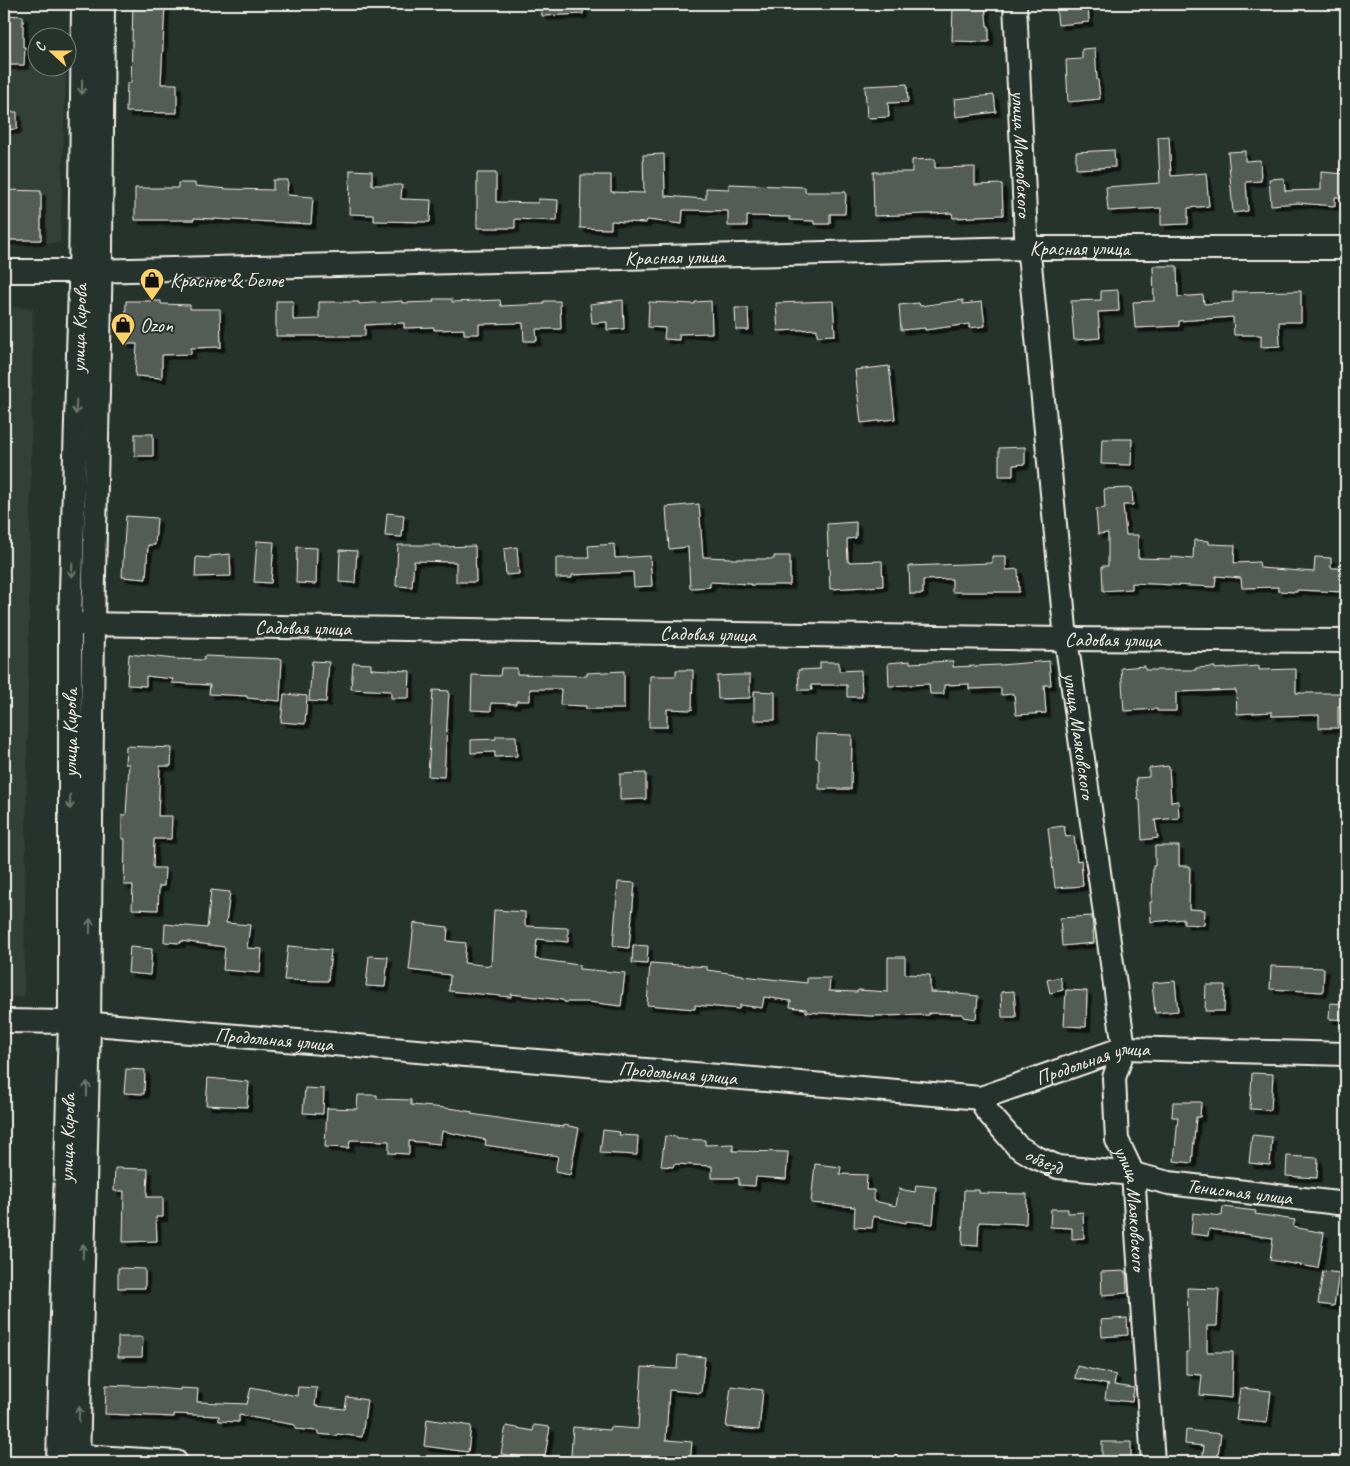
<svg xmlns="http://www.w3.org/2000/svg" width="1350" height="1466" font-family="Caveat,sans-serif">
<defs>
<filter id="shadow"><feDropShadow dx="4.5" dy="4.5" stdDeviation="0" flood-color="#0009"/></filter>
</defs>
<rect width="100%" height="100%" fill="#26332d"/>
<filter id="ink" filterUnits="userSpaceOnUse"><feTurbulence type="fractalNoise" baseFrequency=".02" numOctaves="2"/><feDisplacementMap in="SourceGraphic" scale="10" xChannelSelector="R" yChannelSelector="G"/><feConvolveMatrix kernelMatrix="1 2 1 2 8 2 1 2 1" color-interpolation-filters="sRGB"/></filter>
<g filter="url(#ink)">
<g fill="#333f39">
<polygon points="25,47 37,48 38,68 66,68 60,243 4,243 4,48"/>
<polygon points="4,307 33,308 24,997 4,997"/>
</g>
<g fill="#525c55" stroke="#f4f1e8" filter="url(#shadow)">
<polygon points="133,4 165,4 161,84 177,84 177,113 126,112 127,83 131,83"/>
<polygon points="541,4 583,4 583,14 542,16"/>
<polygon points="953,4 985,4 987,26 989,26 989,42 952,41"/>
<polygon points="1070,4 1088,4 1089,22 1058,25 1056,5"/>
<polygon points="4,15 23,16 23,47 25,47 24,65 4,65"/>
<polygon points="1095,48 1097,80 1098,80 1100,99 1068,102 1066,60 1082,59 1082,49"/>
<polygon points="907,84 908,102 888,103 889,117 867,118 865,86"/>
<polygon points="994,95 996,112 956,117 954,99"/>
<polygon points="4,112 17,112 17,129 4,130"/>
<polygon points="1169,136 1171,176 1206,173 1209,206 1188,208 1188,224 1161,225 1161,208 1108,211 1106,187 1160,183 1158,137"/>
<polygon points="1114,150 1115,167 1076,169 1076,152"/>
<polygon points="1245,151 1245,161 1260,160 1261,181 1246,182 1248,211 1233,213 1228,152"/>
<polygon points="664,154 665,196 706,199 706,188 729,189 729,184 805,187 805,192 846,192 845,214 830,214 830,224 814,224 814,221 790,220 790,217 747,216 747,226 728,226 728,211 683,210 682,224 647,220 646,223 611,221 611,229 580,228 581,175 611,175 611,192 644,193 643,155"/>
<polygon points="935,159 935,168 975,167 975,185 1002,184 1003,215 976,216 976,217 953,218 952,213 874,216 873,172 912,172 912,160"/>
<polygon points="350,170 372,171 372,185 402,185 401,199 431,200 430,222 374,221 374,215 349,214"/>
<polygon points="1321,172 1346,174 1346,197 1335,197 1335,206 1298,203 1271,205 1269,179 1284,178 1285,191 1321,190"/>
<polygon points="477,173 496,173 496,202 538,203 538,199 558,200 557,221 515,219 515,228 477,228"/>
<polygon points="273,180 288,180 287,195 313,197 311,224 194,218 194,220 135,220 135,188 178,188 178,183 195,183 195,186 228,189 273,190"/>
<polygon points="4,190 41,191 41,240 4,240"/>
<polygon points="1153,266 1177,266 1178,297 1203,295 1204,304 1233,302 1233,292 1301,291 1301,322 1279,322 1280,346 1261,347 1261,335 1234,335 1233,317 1179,321 1179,326 1135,328 1133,302 1154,301"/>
<polygon points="1118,290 1119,311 1098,312 1100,338 1074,340 1071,301 1101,300 1101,291"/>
<polygon points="433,299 452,299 452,302 500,300 501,306 544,304 544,301 560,301 561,329 536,329 537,341 524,341 523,323 479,324 479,334 464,334 464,329 434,330 434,327 404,328 404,323 365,325 365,336 276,336 276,301 293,301 293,320 319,319 319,302 359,302 359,304 402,301 402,303 434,302"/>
<polygon points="623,300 624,329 607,330 607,322 592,323 590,304"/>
<polygon points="963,300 963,304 982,302 985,326 969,328 969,324 925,330 925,328 901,330 899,305 919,303 920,306"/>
<polygon points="126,301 161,301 161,304 190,305 190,309 220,309 221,347 191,348 191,354 162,355 162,378 135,376 137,344 125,344"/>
<polygon points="711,301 712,333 679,334 679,340 664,339 665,328 648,327 649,302 695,304 695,302"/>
<polygon points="833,301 835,335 817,336 817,329 778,331 776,303"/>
<polygon points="735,308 748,308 749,330 736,330"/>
<polygon points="889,366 895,419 861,423 855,370"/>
<rect x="135" y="434" width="18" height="22"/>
<polygon points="1102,439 1132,439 1131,465 1101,464"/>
<polygon points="1025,447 1025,464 1013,465 1013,476 999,476 999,448"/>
<polygon points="1132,488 1133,505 1123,505 1126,535 1138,535 1138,558 1171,559 1171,557 1193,559 1194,540 1209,541 1209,544 1235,545 1234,563 1259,562 1260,568 1314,572 1315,557 1331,558 1331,568 1345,568 1345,592 1297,590 1297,592 1278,591 1278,587 1242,588 1241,578 1216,576 1215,587 1132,583 1132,589 1103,591 1102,566 1108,566 1108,533 1098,534 1096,509 1105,508 1104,489"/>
<polygon points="699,504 703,557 731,558 731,559 774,559 774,556 790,556 790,585 751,585 751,584 710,582 710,587 690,588 688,547 669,549 666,507"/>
<polygon points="387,513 404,515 402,537 385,536"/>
<polygon points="126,516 157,518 155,545 148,545 146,579 122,577"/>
<polygon points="856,522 856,538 847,539 848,562 882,561 883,586 830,589 827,524"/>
<polygon points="257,541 274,542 271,583 254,582"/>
<polygon points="614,544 615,558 650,556 652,586 634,587 633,572 572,575 572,578 556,578 556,558 589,558 588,546"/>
<polygon points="398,545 441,545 441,547 475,546 476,582 456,582 456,562 414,561 412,587 396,586"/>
<polygon points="297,547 317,548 316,584 296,583"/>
<polygon points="517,547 519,574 506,575 504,549"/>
<polygon points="340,550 357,551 355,583 339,582"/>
<polygon points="230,554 231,576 195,577 196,557 210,558 210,556"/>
<polygon points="992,556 1006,556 1006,570 1018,569 1019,592 952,592 952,579 923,580 923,594 910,594 909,566 992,563"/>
<polygon points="129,654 174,659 204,660 204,656 282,659 280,701 247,698 247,696 209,694 210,685 172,683 173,679 146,676 146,686 127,685"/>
<polygon points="312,661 329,662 326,702 309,701"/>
<polygon points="910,661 910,663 953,661 953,667 1000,665 1049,661 1051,685 1044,685 1046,713 1016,715 1014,694 1001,695 1001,688 969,689 969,684 944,685 944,694 930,694 929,684 889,686 888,663"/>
<polygon points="820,662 839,662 839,671 861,670 862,697 847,697 847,685 811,685 812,690 799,690 798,670 820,669"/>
<polygon points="353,663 371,664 371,669 410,671 409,698 391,698 391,691 351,689"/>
<polygon points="1145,666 1145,670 1196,670 1196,668 1215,667 1215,669 1259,666 1259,670 1296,669 1296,693 1346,693 1346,706 1338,706 1338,728 1319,728 1319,715 1272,716 1272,712 1237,714 1236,690 1176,692 1176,711 1157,711 1157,709 1124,711 1121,668"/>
<polygon points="501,668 517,668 517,674 587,676 587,673 624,671 624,709 586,709 586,706 560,705 561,689 530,689 530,701 516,701 516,704 491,703 491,711 471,710 472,675 500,676"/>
<polygon points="676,670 693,670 692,710 667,709 667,727 649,727 650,676 676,676"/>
<polygon points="737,675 750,675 750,698 718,699 717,676"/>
<polygon points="433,690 449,691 444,777 428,776"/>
<polygon points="754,691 775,692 775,720 754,720"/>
<polygon points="284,694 307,696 305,724 281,722"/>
<polygon points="817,734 852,735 851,789 819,789 819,759 816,758"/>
<polygon points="496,736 516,736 517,756 495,757 495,752 471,753 471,740 496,739"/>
<polygon points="126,746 172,748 171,766 160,766 158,816 172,816 171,839 154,839 153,868 165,868 164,886 159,886 158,910 132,909 133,885 124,885 125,839 122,839 122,815 126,815 129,764 125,764"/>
<polygon points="1169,766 1171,802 1178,801 1179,818 1155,820 1158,838 1142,840 1140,800 1138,800 1136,778 1149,777 1149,768"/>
<polygon points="646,773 646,799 620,800 620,774"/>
<polygon points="1064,826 1066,837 1074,836 1077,861 1081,860 1083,886 1055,888 1048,828"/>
<polygon points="1155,846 1179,846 1179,866 1190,866 1189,909 1205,910 1204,925 1184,924 1184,919 1151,922 1150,902 1152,902 1153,866 1155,866"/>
<polygon points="618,882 635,883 629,948 613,946"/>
<polygon points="211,890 230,892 226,923 250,925 247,948 262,949 260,973 223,970 225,947 181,941 181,943 164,942 165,924 207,928"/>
<polygon points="494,910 525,912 525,926 568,928 568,942 537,939 535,959 579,965 579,969 625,973 621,1006 588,1002 564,1002 563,1000 511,994 511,997 449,991 450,975 409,970 414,923 448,927 447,941 466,943 464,963 491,966"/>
<polygon points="1092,916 1094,943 1062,946 1060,918"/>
<polygon points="633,945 648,946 647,964 632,963"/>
<polygon points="288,946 331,950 328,981 284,980"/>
<polygon points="130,947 152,949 150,975 128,973"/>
<polygon points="369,956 388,957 385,987 366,986"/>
<polygon points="888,957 905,957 905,974 930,975 930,992 958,993 958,994 978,996 976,1019 963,1017 963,1014 929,1013 929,1015 871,1016 806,1012 806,1009 790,1007 791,1001 764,997 762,1008 740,1005 739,1009 695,1005 695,1009 647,1005 650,963 707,967 707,970 743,975 743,976 807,983 807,978 830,978 829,991 857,992 858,990 888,992"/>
<polygon points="1271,966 1324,968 1323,992 1270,989"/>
<polygon points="1060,977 1063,990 1050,993 1047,980"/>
<polygon points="1175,981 1178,1011 1155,1013 1152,983"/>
<polygon points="1206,985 1225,985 1224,1011 1205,1011"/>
<polygon points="1066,990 1087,991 1086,1027 1064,1026"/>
<polygon points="1014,991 1016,1017 1002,1017 1001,992"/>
<polygon points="1330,1003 1346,1004 1346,1020 1329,1019"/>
<polygon points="126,1069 145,1070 144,1094 124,1093"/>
<polygon points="1252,1073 1273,1074 1271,1110 1250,1109"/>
<polygon points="208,1078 249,1082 247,1107 206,1105"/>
<polygon points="305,1088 324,1089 323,1114 303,1113"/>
<polygon points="358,1095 377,1095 377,1099 411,1100 411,1105 456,1109 472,1112 471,1114 523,1122 564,1127 564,1125 579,1128 570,1175 555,1172 558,1156 485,1145 486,1140 442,1131 440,1144 409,1141 409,1154 389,1153 389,1141 350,1140 349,1148 325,1147 327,1108 357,1109"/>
<polygon points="1173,1102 1201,1102 1200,1117 1196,1117 1192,1163 1174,1161 1178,1117 1172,1117"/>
<polygon points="603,1130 620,1132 619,1135 638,1136 637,1155 600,1153"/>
<polygon points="1252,1135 1272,1137 1270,1165 1249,1163"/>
<polygon points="665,1136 677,1137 677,1139 705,1140 705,1145 733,1144 733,1151 788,1152 786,1179 756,1177 755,1186 739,1185 739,1178 712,1178 712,1166 674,1164 673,1167 661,1166"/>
<polygon points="1287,1156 1318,1158 1317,1178 1286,1176"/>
<polygon points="815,1164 841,1167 840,1174 867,1175 866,1190 874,1190 874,1201 896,1206 899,1189 915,1192 916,1185 936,1187 933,1224 906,1221 906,1223 873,1216 872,1228 854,1227 855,1207 811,1203"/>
<polygon points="115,1168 148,1169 147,1197 163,1197 163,1217 156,1217 157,1241 123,1242 124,1191 114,1191"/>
<polygon points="964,1190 979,1190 979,1193 1027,1194 1026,1224 979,1222 978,1246 962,1245"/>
<polygon points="1223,1207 1256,1211 1255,1214 1295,1220 1293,1227 1324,1233 1318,1268 1270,1260 1273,1238 1209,1229 1208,1236 1191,1234 1193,1213 1222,1216"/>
<polygon points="1051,1209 1068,1209 1068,1213 1083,1212 1084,1238 1072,1239 1072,1228 1050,1227"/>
<polygon points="118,1268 145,1269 145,1288 118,1288"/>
<polygon points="1126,1271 1127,1293 1102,1295 1101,1272"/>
<polygon points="1323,1271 1339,1273 1334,1306 1318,1304"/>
<polygon points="1187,1288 1219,1289 1217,1326 1207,1326 1207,1352 1233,1352 1232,1398 1200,1395 1202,1375 1186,1374 1186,1352 1189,1352"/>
<polygon points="1127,1318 1128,1335 1102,1337 1101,1320"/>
<polygon points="118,1337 143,1337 142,1357 118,1357"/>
<polygon points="678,1355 705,1357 701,1393 669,1390 666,1440 692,1442 690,1462 607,1462 607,1460 571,1456 573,1427 609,1430 610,1427 638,1429 642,1367 677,1369"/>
<polygon points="1077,1366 1116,1375 1114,1385 1134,1388 1132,1402 1105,1399 1107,1385 1109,1385 1075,1378"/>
<polygon points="106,1385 156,1387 156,1388 180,1390 180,1388 198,1389 197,1402 247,1404 251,1387 297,1396 298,1387 317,1388 315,1406 345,1409 347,1397 367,1400 362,1437 337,1434 337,1436 318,1434 318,1431 295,1429 295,1425 239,1415 239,1422 219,1421 219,1416 174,1414 174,1417 105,1414"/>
<polygon points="731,1386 763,1390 759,1430 726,1427"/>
<polygon points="1240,1388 1271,1391 1267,1423 1236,1420"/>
<polygon points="427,1419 471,1426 468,1452 424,1446"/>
<polygon points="534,1425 550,1427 544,1461 501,1454 506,1426 533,1431"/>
<polygon points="1186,1430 1221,1434 1217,1462 1202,1462 1204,1446 1185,1444"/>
<rect x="1102" y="1442" width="29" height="18"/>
</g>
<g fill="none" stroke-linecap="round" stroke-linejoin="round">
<defs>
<g id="minor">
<path id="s1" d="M 1015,4 L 1026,235 L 1030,264 L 1066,639 L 1124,1048 L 1114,1078 L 1117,1140 L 1133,1174 L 1153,1462"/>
<path id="s2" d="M 4,271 L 91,271 L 1028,248 L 1346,248"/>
<path id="s3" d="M 79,624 L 1066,639 L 1346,641"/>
<path id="s4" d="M 4,1021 L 70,1022 L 981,1098 L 1124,1048 L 1346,1054"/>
<path id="s5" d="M 981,1098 L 986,1110 L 1017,1146 L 1035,1157 L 1058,1167 L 1133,1174 L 1169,1183 L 1346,1204"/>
<polyline points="64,1455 176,1462"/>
<path id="s6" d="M 58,1462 L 70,1022 L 70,624 L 80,287 L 83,4"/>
<polyline points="78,1462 89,1025 93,623 101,252 103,4"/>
</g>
</defs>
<use href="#minor" stroke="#f4f1e8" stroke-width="26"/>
<use href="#minor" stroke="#26332d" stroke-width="22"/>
</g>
<defs><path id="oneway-shaft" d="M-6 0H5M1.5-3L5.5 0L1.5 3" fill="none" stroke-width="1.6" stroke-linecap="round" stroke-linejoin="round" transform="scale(1.25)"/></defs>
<g stroke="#6e766e">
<use href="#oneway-shaft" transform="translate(82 87) rotate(91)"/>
<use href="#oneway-shaft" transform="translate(76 407) rotate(92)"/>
<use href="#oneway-shaft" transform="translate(72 570) rotate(92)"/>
<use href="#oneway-shaft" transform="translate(70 802) rotate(90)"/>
<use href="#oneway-shaft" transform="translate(90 926) rotate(-89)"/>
<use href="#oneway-shaft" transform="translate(87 1089) rotate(-89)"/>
<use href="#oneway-shaft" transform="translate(83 1251) rotate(-89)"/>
<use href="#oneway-shaft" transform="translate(79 1414) rotate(-89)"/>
</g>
</g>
<defs>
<symbol id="shop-pin" viewBox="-11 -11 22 30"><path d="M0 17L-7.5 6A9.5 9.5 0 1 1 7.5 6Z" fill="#ffd166" stroke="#26332d"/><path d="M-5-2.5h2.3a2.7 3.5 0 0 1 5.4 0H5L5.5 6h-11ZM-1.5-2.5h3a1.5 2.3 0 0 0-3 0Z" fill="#111"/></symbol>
</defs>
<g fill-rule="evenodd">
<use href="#shop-pin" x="138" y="266" width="28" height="38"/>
<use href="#shop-pin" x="109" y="311" width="28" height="38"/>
</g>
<g text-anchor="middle" stroke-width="4" stroke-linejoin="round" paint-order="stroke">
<g font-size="20" fill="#f4f1e8" stroke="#26332d">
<text dy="7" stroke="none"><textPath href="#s1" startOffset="150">улица Маяковского</textPath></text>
<text dy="7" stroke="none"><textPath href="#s2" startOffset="1076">Красная улица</textPath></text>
<text dy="7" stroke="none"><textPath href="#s2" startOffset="671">Красная улица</textPath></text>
<text dy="7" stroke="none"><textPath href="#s6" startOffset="1134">улица Кирова</textPath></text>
<text dy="7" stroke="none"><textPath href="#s3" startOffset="224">Садовая улица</textPath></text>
<text dy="7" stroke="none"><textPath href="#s3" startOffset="629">Садовая улица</textPath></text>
<text dy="7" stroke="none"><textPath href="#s3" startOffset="1034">Садовая улица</textPath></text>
<text transform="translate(70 733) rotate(-90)" y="7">улица Кирова</text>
<text dy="7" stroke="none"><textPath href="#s1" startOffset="735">улица Маяковского</textPath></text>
<text dy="7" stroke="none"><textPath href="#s4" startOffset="271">Продольная улица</textPath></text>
<text dy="7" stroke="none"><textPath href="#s4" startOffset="1098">Продольная улица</textPath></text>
<text dy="7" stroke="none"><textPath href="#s4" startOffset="676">Продольная улица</textPath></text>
<text dy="7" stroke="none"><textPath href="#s6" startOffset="324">улица Кирова</textPath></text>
<text dy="7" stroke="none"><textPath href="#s5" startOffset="91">объезд</textPath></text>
<text dy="7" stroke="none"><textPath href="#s5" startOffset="290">Тенистая улица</textPath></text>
<text dy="7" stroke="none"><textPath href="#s1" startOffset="1215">улица Маяковского</textPath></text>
</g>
<g font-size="20" fill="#f4f1e8" stroke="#26332d" text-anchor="start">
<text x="170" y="287">Красное &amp; Белое</text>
<text x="140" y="332">Ozon</text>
</g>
</g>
<rect width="1350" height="1466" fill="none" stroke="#26332d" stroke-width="20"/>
<rect x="10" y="10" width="1330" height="1446" fill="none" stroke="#f4f1e8" stroke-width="2" filter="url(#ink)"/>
<g transform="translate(52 52) rotate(291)"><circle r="24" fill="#26332d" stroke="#787f78"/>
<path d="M0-4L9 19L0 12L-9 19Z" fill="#ffd166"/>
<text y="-8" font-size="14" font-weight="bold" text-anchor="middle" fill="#f4f1e8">С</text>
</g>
</svg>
